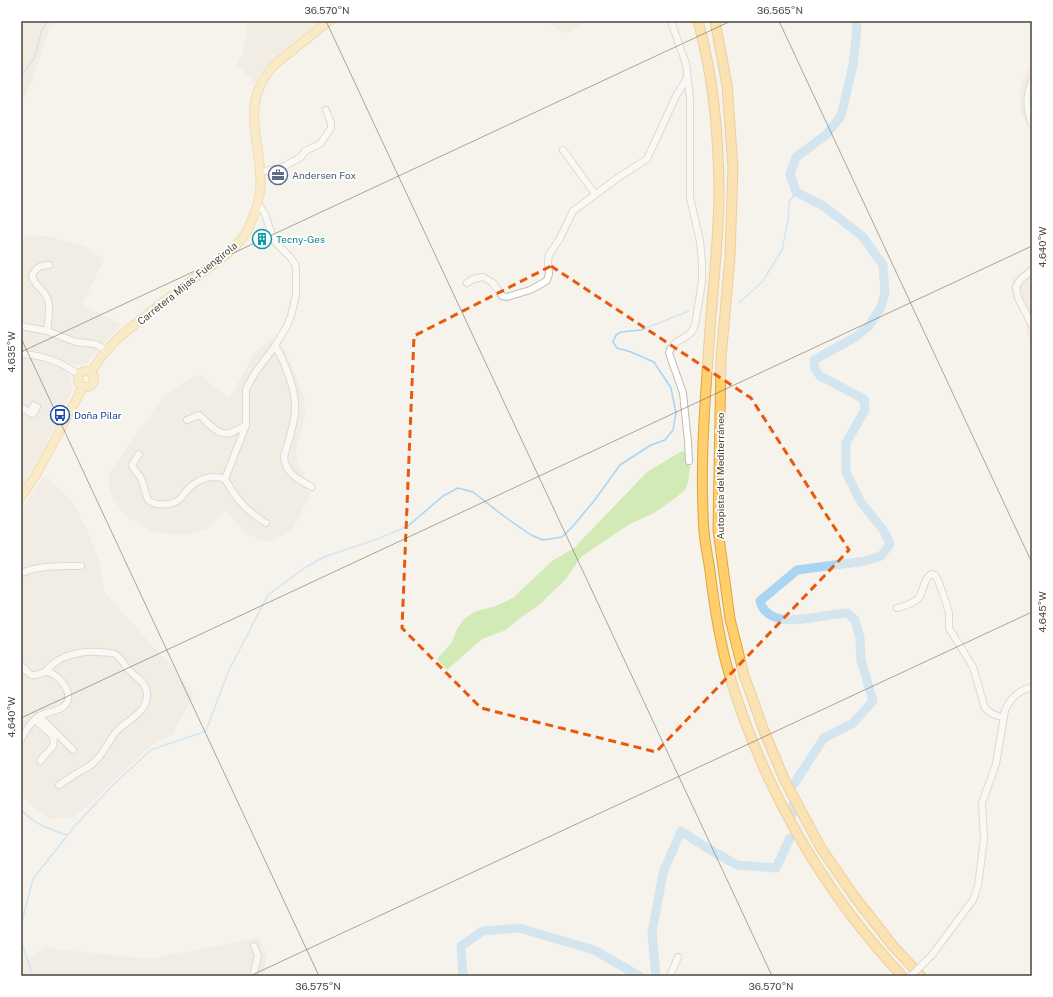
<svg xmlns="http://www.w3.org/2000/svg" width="1053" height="997" font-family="'Public Sans',sans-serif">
<rect width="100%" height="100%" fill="#f6f3ec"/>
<g fill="#eae5da">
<polygon points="21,21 55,21 48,32 32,81 24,98 21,99"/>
<polygon points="246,21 319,21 270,61 260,73 255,83 237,65 243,52 246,38"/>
<polygon points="547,21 586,21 578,27 569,32 562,33"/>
<polygon points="1032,64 1032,133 1021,112 1020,93 1023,77"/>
<polygon points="21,235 47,236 85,246 104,260 82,305 121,324 89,362 85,364 76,365 44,353 21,350"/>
<polygon points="1032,263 1032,351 1024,318 1012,296 1011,287 1013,279"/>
<polygon points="272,338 285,350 304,397 305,416 296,451 297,462 304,473 310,495 292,530 269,542 247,535 225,510 207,529 186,535 151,532 124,515 109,491 109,474 165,394 199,374 229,399 254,354"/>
<polygon points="21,358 41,361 58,366 63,369 69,375 72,391 39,457 21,487"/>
<polygon points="44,476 72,500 85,526 99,560 104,592 169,664 194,695 172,735 152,745 75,817 49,819 21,797 21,508 28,500"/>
<polygon points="259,938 267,956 262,976 21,976 21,962 46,948 148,959"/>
</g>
<polygon fill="#d2eab5" points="682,451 687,453 691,459 688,483 685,490 678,496 654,513 628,525 581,557 566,579 539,605 520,618 506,630 482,639 447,670 437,659 452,642 457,629 464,619 474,612 496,606 513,598 552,561 574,548 647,472"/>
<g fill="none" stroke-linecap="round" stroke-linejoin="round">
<g stroke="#a9d4f2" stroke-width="1.5">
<polyline points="21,76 35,57 42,29 49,21"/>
<polyline points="739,303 763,281 782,250 788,220 789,202 796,192"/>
<path d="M 21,809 C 33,824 49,829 67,835"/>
<polyline points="21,925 33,879 73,828 114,784 151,750 206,731 228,672 268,595 306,567 324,557 375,540 408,526 443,496 458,488 473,492 505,517 531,535 543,540 562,537 573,526 594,501 620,465 651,445 665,440 673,430 676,413 671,388 654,362 631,352 617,348 613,342 616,335 621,332 641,330 689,311"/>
<polyline points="21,941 33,976"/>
</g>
<g stroke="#a9d4f2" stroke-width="9">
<path d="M 794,784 L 824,738 L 853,723 L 873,701 L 861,660 L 860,638 L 855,620 L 847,613 C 837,614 828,615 818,617 C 799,620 767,626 760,601 L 797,570 L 865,561 L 881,556 L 890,544 L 884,531 L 860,501 L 846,472 L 846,443 L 865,410 L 864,399 L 820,376 L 815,369 L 814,360 L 854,338 L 869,326 L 881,307 L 885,293 L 883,265 L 862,236 L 825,207 L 796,192 L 790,174 L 796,157 L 826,135 L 841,116 L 853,65 L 857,28 L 856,21"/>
<polyline points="792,815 793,805"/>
<polyline points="463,976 461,946 483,931 519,928 594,950 639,976"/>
<polyline points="656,976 652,933 663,873 681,831 707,848 737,865 776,868 790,838"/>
</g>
<defs>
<g id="minor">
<path d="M 671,21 L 686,64 L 690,99 L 690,198 L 700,241 L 702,264 L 702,282 L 695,325 C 690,341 672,338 669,353 L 683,393 L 688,442 L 689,461"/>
<path d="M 1032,81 C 1026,95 1026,110 1032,124"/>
<polyline points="563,150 595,194"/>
<polyline points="259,172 281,168 301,157 305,151 320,144 331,128 331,123 326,110"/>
<path d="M 257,203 L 265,214 L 274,241 L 291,258 L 295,264 L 296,269 L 296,295 L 291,316 L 287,326 L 275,346 L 255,373 L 246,389 L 246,425 L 225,479 C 236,499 246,511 266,523"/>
<polyline points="1032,270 1020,280 1016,287 1018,298 1032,325"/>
<polyline points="467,283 473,279 483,277 493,283 502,296 507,297 530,290 543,283 547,280 549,274 548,261 549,255 559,240 573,211 619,177 647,159 676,96 687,78"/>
<polyline points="21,326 47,331 76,342 95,344 107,350"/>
<path d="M 47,331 C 48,320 52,303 45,294 C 40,287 34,284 32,276 C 35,268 40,265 49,265"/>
<path d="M 275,346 C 285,361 297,394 295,411 C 294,427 288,442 284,457 C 285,473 299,480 312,487"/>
<path d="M 21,354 C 43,355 62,362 79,375"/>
<polyline points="21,407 32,414 33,414 37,407 34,405 30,412"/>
<path d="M 187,420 L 199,415 C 204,418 206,423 211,426 C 225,439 232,433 246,425"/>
<path d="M 139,454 L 133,463 L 132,466 L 141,478 L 148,500 C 155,506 172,506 180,499 C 183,496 185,492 188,489 C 198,479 212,474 225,479"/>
<path d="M 21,573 C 41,565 60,566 81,566"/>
<path d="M 897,608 C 905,606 912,604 918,599 C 924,592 923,578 932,574 L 935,575 L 938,580 L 945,600 L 949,613 L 949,628 L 973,667 L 985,708 C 991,714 995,716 1004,717"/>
<path d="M 21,665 C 24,668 27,673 32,675 C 37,676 42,672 47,672 C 60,674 77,697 63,707 C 56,712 45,712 38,717 C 30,722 25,732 21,739"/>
<path d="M 45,672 C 59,655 78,651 99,652 C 104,653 110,652 115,654 C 122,658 125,667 131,672 C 138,679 148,684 147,696 C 146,713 129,719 118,730 C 108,740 104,755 92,764 C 88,768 82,770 77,773 C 71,777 65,781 59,785"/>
<polyline points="39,716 73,750"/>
<polyline points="35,720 50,733 54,739 53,746 40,761"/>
<path d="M 932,955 L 973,900 L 978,886 L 984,839 L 982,803 L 996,764 L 1005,710 C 1011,697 1019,690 1032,687"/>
<polyline points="253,976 258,956 254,946"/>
<polyline points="670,976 678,957"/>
</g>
<g id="major">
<circle cx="86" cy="379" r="8"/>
<path d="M 91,372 L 102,356 L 116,340 C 140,319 166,300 192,280 C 212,265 238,250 249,227 C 254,216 258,204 260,192 C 265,146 236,107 274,65 L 329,21"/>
<polyline points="21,497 36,475 83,387"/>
</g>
<g id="highway">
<path d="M 698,21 C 714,78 719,138 719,197 C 718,251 711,305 708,358 C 704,416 700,473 704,531 C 705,544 708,557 710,571 C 714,604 719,638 728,670 C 761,784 821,889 902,976"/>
<polyline points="715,21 727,85 733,167 730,257 721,358 718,530 730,619 744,675 764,731 785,781 821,848 854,896 893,946 921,976"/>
</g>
</defs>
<use href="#minor" stroke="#c2bbae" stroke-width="8"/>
<use href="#major" stroke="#e6c16a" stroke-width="10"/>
<use href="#highway" stroke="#e0a43c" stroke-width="11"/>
<use href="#minor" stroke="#fff" stroke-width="6"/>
<use href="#major" stroke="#ffe39c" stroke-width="8"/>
<use href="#highway" stroke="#ffcf6e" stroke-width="9"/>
<defs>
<polyline id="minor-bridge" points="911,976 932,955"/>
</defs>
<use href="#minor-bridge" stroke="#c2bbae" stroke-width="8" stroke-linecap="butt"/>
<use href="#minor-bridge" stroke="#fff" stroke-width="6"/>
</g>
<path d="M0 0H1053V997H0ZM 551,266 L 751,398 L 849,550 L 656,752 L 481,708 L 402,628 L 414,336 Z" fill="#f6f3ec" fill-opacity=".55" fill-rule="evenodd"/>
<path fill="none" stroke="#e8590c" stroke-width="3" stroke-dasharray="8 5" stroke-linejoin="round" d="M 551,266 L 751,398 L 849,550 L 656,752 L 481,708 L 402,628 L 414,336 Z"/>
<path fill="none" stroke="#4b4439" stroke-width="1" stroke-opacity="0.45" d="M 326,21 L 772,976M 779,21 L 1032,563M 21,338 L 319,976M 21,352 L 731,21M 21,718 L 1032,246M 250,976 L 1032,612"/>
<defs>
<symbol id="office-ring" viewBox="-11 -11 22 22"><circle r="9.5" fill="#fff" stroke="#5c6f8a" stroke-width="1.5"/><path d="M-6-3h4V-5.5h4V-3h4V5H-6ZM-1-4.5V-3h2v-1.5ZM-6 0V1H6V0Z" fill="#5c6f8a"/></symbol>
<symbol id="building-ring" viewBox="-11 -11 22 22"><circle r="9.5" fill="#fff" stroke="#0f9aa8" stroke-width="1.5"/><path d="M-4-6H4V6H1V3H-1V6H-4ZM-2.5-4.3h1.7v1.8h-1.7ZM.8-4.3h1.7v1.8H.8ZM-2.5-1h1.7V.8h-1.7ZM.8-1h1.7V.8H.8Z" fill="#0f9aa8"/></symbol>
<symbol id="bus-ring" viewBox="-11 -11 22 22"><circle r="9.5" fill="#fff" stroke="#1a4fb4" stroke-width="1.5"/><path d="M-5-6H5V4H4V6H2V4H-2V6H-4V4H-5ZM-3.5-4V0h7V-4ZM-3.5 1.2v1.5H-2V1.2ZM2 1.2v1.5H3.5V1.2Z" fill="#1a4fb4"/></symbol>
</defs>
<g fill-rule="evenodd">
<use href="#office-ring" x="267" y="164" width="22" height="22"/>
<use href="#building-ring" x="251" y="228" width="22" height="22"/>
<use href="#bus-ring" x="49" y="404" width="22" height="22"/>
</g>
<g text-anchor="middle" stroke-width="3.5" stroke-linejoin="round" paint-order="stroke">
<g font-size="10" fill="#4e5e75" stroke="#fff" text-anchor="start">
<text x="292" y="179">Andersen Fox</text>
</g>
<g font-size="10" fill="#0d838f" stroke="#fff" text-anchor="start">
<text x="276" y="243">Tecny-Ges</text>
</g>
<g font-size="10" fill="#4b4439" stroke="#fff">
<text transform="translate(187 283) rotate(-39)" y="4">Carretera Mijas-Fuengirola</text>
<text transform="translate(720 476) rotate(-90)" y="4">Autopista del Mediterráneo</text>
</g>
<g font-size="10" fill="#164399" stroke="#fff" text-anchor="start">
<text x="74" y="419">Doña Pilar</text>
</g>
</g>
<rect width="1053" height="997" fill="none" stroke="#ffffff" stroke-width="44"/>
<rect x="22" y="22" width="1009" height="953" fill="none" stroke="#4b4439" stroke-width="1.5"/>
<g font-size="10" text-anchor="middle" fill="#4b4439">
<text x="327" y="14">36.570°N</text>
<text x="780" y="14">36.565°N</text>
<text transform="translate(1042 247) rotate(-90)" y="4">4.640°W</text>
<text transform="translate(11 352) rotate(-90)" y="4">4.635°W</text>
<text transform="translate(1042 612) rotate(-90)" y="4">4.645°W</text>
<text transform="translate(11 717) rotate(-90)" y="4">4.640°W</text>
<text x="318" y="990">36.575°N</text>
<text x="771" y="990">36.570°N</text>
</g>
</svg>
